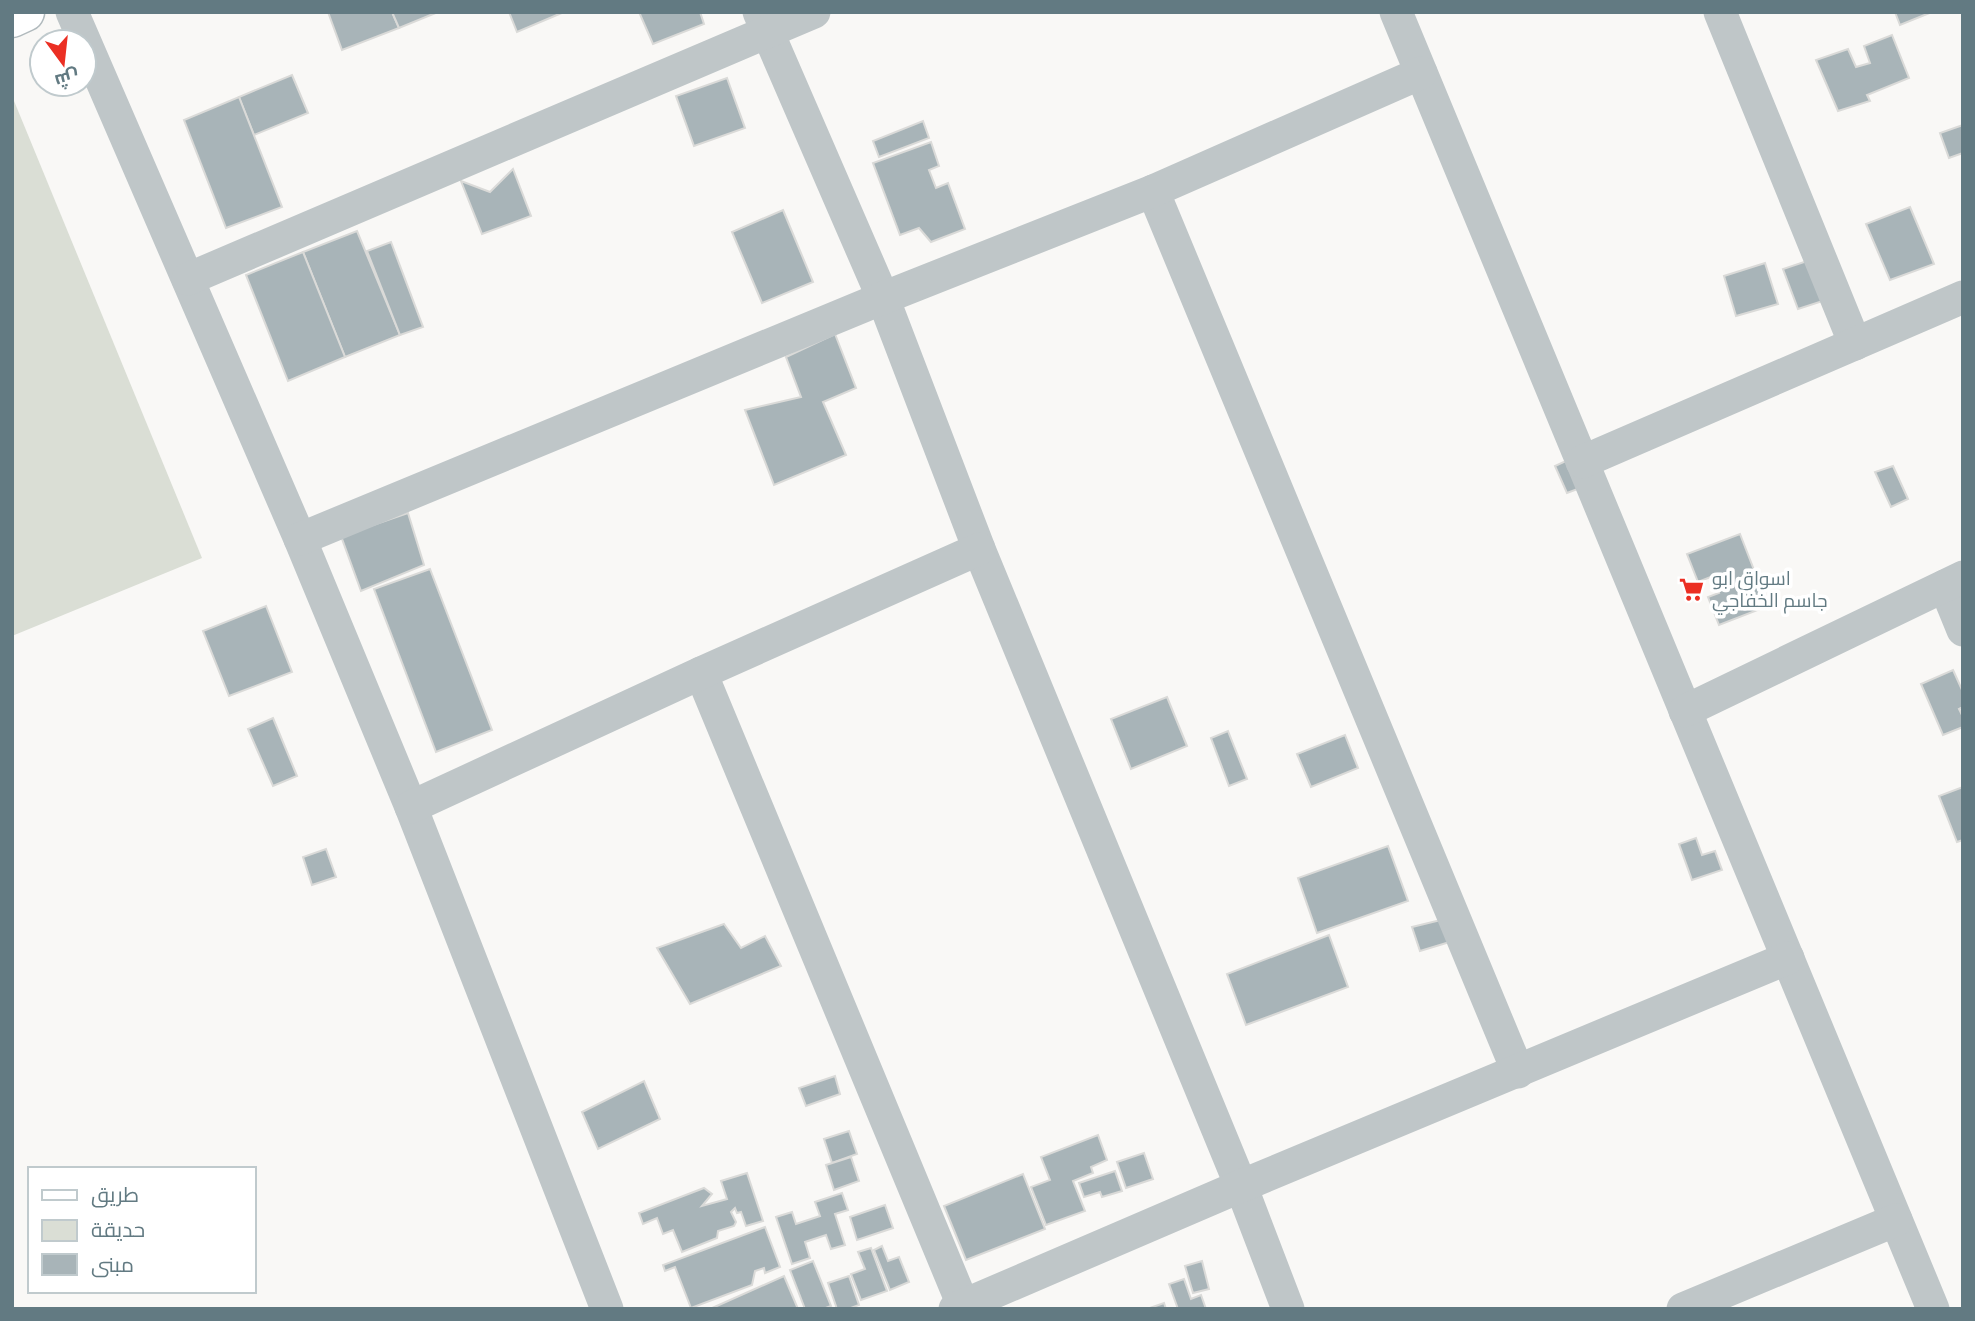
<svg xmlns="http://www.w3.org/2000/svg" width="1975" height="1321" font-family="Ubuntu,Cairo,sans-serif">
<rect width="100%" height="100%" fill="#f9f8f6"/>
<polygon fill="#daded5" points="12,96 202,558 12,636"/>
<g fill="#a8b4b8" stroke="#dadad8" stroke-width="2">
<polygon points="328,12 392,12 399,28 342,50"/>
<polygon points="392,12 438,12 399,28"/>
<polygon points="509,12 564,12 517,32"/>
<polygon points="639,12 700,12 704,24 653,44"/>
<polygon points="1895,12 1932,12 1900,25"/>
<polygon points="1892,35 1909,78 1867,95 1870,101 1838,111 1816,60 1848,49 1856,67 1870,63 1864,46"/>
<polygon points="292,75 308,113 254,135 239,97"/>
<polygon points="727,78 745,128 694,146 676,96"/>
<polygon points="239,97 282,207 226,228 184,120"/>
<polygon points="923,121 929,138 879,157 873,141"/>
<polygon points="1963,125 1963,153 1949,158 1940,133"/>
<polygon points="931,142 939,166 929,170 936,188 948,183 965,229 931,242 919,228 900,235 873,163"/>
<polygon points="513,169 531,216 482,234 461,181 490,192"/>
<polygon points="1910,207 1934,264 1890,280 1866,224"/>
<polygon points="783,210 813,282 762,303 732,232"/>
<polygon points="357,231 400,335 345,357 303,252"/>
<polygon points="391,242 423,327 400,335 367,251"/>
<polygon points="303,252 345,357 288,381 246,275"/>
<polygon points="1813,259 1829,299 1798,309 1783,269"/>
<polygon points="1765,263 1778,304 1736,316 1724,276"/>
<polygon points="835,334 856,388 823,402 846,455 774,485 745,410 801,397 786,357"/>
<polygon points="1570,459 1583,487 1567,493 1555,466"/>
<polygon points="1893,466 1908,499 1891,507 1875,472"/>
<polygon points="408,513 424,565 361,591 341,536"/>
<polygon points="1740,534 1768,606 1719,625 1708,597 1719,593 1713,576 1698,582 1687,554"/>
<polygon points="430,569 492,730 436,752 374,589"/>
<polygon points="266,606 292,672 229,696 203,631"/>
<polygon points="1953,670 1963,692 1963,707 1959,709 1963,717 1963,727 1943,735 1921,684"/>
<polygon points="1167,697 1187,746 1131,769 1111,719"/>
<polygon points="273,718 297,776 273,786 248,729"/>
<polygon points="1228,731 1247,779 1229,786 1211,738"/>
<polygon points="1345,735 1358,768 1311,787 1297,754"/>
<polygon points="1963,787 1963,840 1957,842 1939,796"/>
<polygon points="1696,838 1702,855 1715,851 1722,870 1692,880 1679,844"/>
<polygon points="1388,846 1408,901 1317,933 1298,878"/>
<polygon points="326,849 336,877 312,885 303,857"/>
<polygon points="1453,917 1453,941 1420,951 1412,927"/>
<polygon points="724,924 741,948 765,936 781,966 690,1004 657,948"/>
<polygon points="1329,935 1348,987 1246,1025 1227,974"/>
<polygon points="835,1076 840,1094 806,1106 799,1088"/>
<polygon points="644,1081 660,1119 598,1149 582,1112"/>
<polygon points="849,1131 857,1154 832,1163 824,1139"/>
<polygon points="1098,1135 1107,1160 1091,1167 1093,1173 1073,1181 1085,1211 1046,1225 1031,1187 1050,1180 1041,1157"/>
<polygon points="1144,1153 1153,1179 1126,1188 1117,1162"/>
<polygon points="851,1157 859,1181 834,1190 826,1165"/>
<polygon points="1115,1171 1122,1191 1102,1197 1100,1192 1084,1197 1079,1183"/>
<polygon points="747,1173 763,1221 746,1226 741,1212 737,1213 735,1208 731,1212 736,1222 734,1226 718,1231 717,1238 682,1252 673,1230 663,1234 657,1218 643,1224 639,1213 704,1188 712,1194 702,1206 727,1199 721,1181"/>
<polygon points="1023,1174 1045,1229 966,1260 944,1206"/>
<polygon points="842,1193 848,1210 835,1214 845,1245 831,1249 826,1235 805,1242 810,1258 792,1264 776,1217 792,1212 796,1224 820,1216 815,1202"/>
<polygon points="885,1205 893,1228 857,1240 850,1217"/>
<polygon points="765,1227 780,1267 765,1273 764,1268 755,1271 752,1285 691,1308 675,1267 665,1271 663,1265"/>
<polygon points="882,1246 888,1261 899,1257 909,1282 890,1290 874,1250"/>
<polygon points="871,1248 887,1291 861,1300 851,1274 865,1269 858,1252"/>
<polygon points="813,1261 831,1306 823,1309 805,1309 790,1270"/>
<polygon points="1202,1261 1209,1289 1193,1293 1185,1266"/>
<polygon points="784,1276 798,1309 710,1309"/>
<polygon points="849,1276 859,1305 848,1309 837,1309 828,1283"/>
<polygon points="1184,1279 1191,1299 1201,1295 1206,1309 1178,1309 1169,1284"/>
<polygon points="1164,1303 1166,1309 1147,1309"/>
</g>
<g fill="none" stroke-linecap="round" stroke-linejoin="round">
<defs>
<polyline id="secondary" points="12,18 25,12"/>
</defs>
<use href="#secondary" stroke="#b1babd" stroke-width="41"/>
<g stroke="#bfc6c8" stroke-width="33">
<polyline points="72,12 300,539 411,807 607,1309"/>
<polyline points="759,12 883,298 979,549 1241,1186 1288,1309"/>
<polyline points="1396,12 1933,1309"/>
<polyline points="1720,12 1855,344"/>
<polyline points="1153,191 1518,1072"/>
<polyline points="188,279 814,12"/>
<polyline points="1582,462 1963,297"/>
<polyline points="300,539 883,298 1153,191 1421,73"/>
<polyline points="1945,586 1963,630"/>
<polyline points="701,673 963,1305"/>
<polyline points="1685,711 1963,577"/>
<polyline points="411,807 701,673 979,549"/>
<polyline points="955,1309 1241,1186 1788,958"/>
<polyline points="1683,1309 1896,1220"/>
</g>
<use href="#secondary" stroke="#fff" stroke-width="38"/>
</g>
<defs>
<symbol id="supermarket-bare" viewBox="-9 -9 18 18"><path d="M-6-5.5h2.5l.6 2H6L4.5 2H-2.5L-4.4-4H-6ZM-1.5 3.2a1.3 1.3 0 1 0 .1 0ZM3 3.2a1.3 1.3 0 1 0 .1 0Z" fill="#eb2f23" stroke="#fff" stroke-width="2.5" paint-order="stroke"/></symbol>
</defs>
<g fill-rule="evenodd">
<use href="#supermarket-bare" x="1674" y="572" width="35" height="35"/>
</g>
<g text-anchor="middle" stroke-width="7" stroke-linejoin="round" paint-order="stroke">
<g font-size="19" fill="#627a82" stroke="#fff" text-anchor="start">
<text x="1712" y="585">اسواق ابو<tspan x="1712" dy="22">جاسم الخفاجي</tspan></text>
</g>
</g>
<rect width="1975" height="1321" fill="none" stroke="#627a82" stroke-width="28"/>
<rect x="28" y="1167" width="228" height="126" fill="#ffffff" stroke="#c0cacd" stroke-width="2"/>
<rect x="42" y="1190" width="35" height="10" fill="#ffffff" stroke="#c0cacd" stroke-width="2"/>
<text x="91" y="1202" font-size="21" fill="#627a82">طريق</text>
<rect x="42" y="1220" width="35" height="21" fill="#daded5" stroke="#c0cacd" stroke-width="2"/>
<text x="91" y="1237" font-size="21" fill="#627a82">حديقة</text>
<rect x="42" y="1254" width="35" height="21" fill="#a8b4b8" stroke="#c0cacd" stroke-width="2"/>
<text x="91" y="1272" font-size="21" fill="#627a82">مبنى</text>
<g transform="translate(63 63) rotate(165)"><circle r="33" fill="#ffffff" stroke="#c0cacd" stroke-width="2"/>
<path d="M0-5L12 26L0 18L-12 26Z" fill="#eb2f23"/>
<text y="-10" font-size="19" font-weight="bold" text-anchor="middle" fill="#627a82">ش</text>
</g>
</svg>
